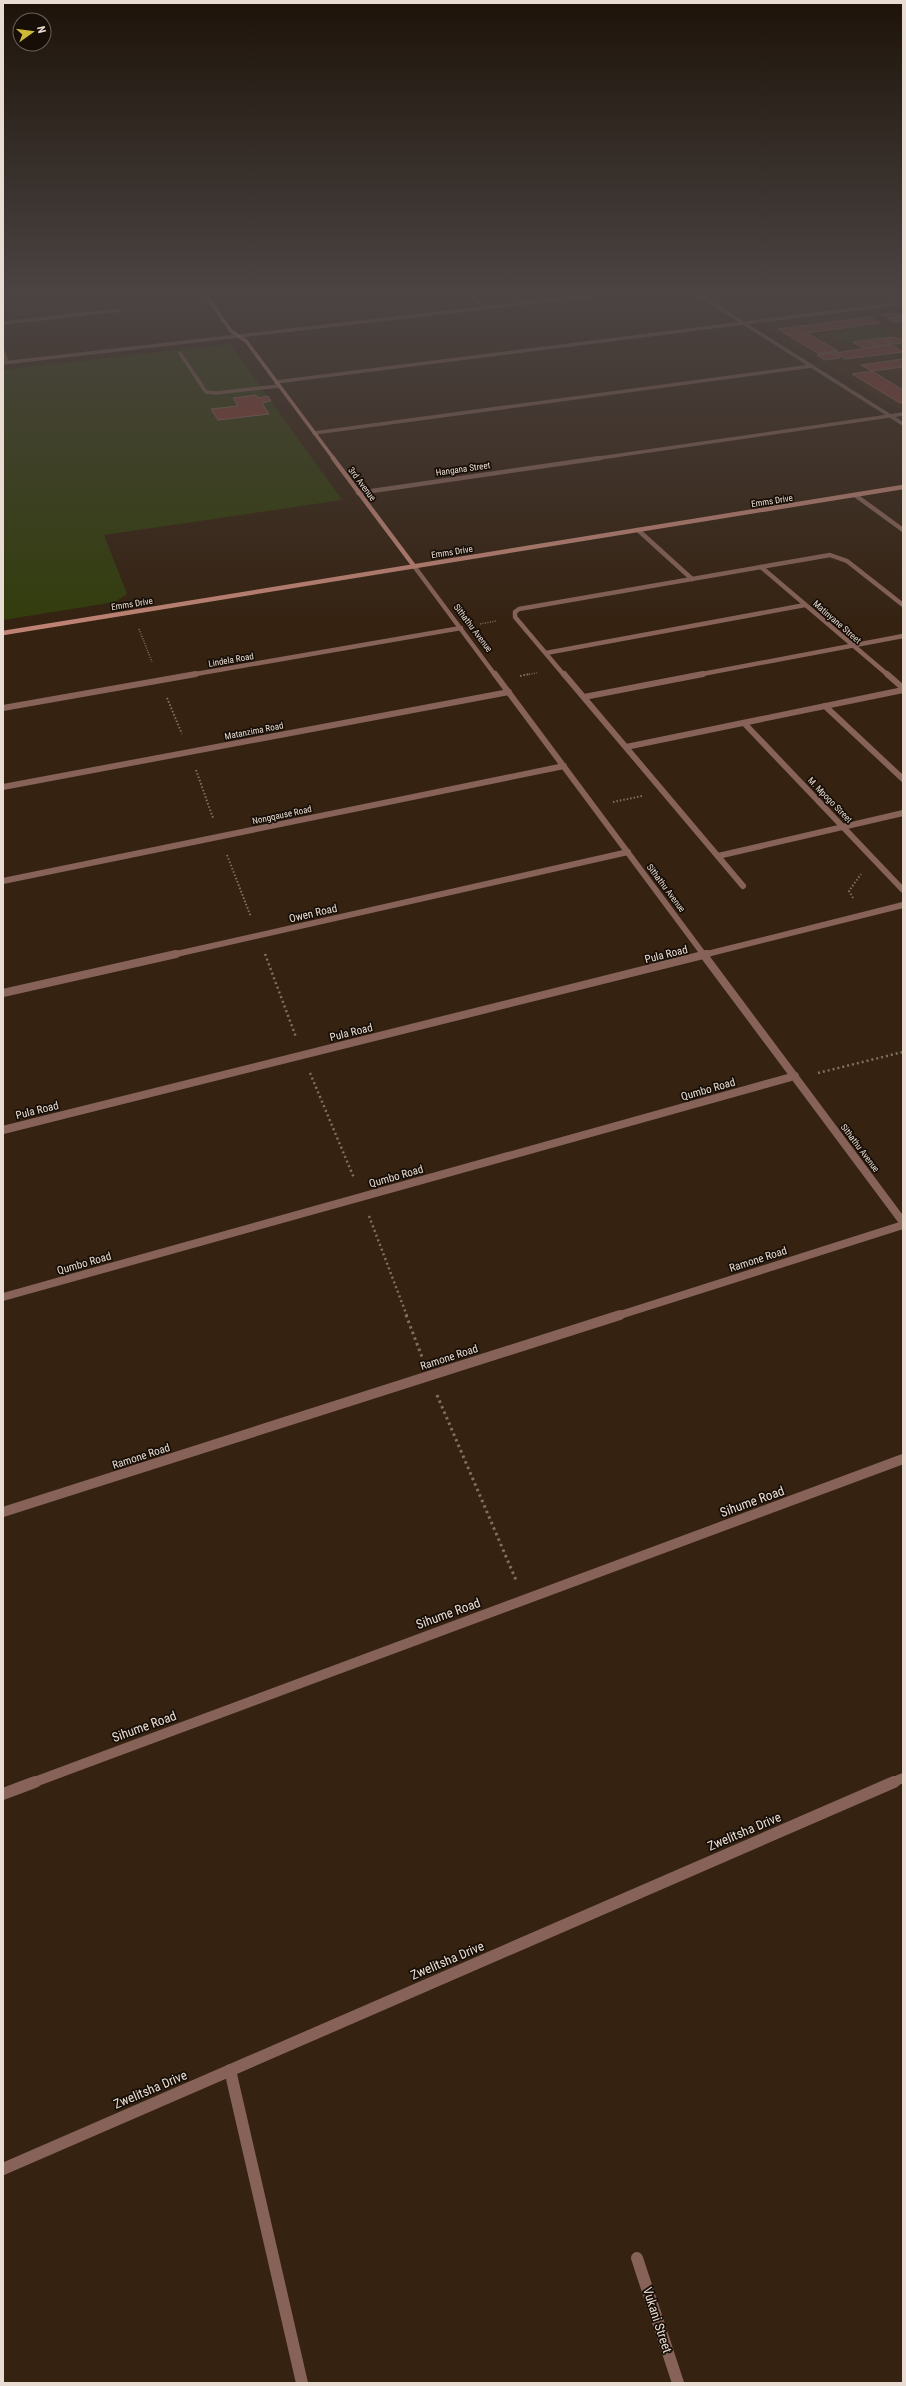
<svg xmlns="http://www.w3.org/2000/svg" width="906" height="2386" font-family="'Roboto Condensed',sans-serif">
<rect width="100%" height="100%" fill="#352211"/>
<polygon fill="#3f2710" points="903,308 903,407 896,408 767,329 773,325"/>
<g fill="#323d0c">
<polygon points="876,327 893,337 846,344 828,334"/>
<polygon points="230,344 342,500 104,535 127,594 115,602 3,620 3,370"/>
</g>
<g fill="#8f3e35" stroke="#8d6e6a">
<polygon points="898,313 903,316 888,318 881,315"/>
<polygon points="869,317 880,323 807,333 838,351 819,354 778,329"/>
<polygon points="903,317 903,321 894,322 888,319"/>
<polygon points="893,337 903,340 903,343 893,344 883,338"/>
<polygon points="881,338 892,344 878,346 868,340"/>
<polygon points="866,340 877,346 863,348 853,342"/>
<polygon points="891,345 903,352 845,359 834,353"/>
<polygon points="832,353 840,358 825,360 817,355"/>
<polygon points="903,359 903,367 872,371 861,365"/>
<polygon points="872,371 903,390 903,402 900,403 852,374"/>
<polygon points="256,395 258,398 268,396 271,401 262,403 269,414 218,420 211,409 238,406 233,398"/>
</g>
<g fill="none" stroke-linecap="round" stroke-linejoin="round">
<g stroke="#807062" stroke-width="1.5" stroke-dasharray="1 1.5" stroke-linecap="butt">
<polyline points="480,624 496,621"/>
<polyline points="139,629 152,662"/>
<polyline points="524,675 537,673"/>
</g>
<g stroke="#807062" stroke-width="2" stroke-dasharray="1.5 2" stroke-linecap="butt">
<polyline points="520,676 530,674"/>
<polyline points="167,698 182,734"/>
<polyline points="196,770 213,818"/>
<polyline points="613,802 642,796"/>
<polyline points="227,855 251,917"/>
<polyline points="853,898 849,891 861,874"/>
</g>
<g stroke="#807062" stroke-width="2.5" stroke-dasharray="2 3" stroke-linecap="butt">
<polyline points="265,954 296,1037"/>
<polyline points="310,1073 354,1178"/>
<polyline points="818,1073 903,1052"/>
<polyline points="369,1216 407,1316"/>
</g>
<g stroke="#807062" stroke-width="3" stroke-dasharray="2.5 3.5" stroke-linecap="butt">
<polyline points="406,1315 422,1357"/>
<polyline points="437,1395 516,1580"/>
</g>
<polyline stroke="#866258" stroke-width="3.5" points="180,353 206,392 216,393 279,386"/>
<polyline stroke="#866258" stroke-width="12" points="230,2070 302,2383"/>
<g stroke="#866258" stroke-width="3.5">
<polyline points="466,291 486,308"/>
<polyline points="693,291 903,424"/>
<polyline points="3,292 9,291"/>
<polyline points="297,292 301,291"/>
<polyline points="3,323 120,310"/>
<polyline points="3,351 7,362"/>
<polyline points="3,363 633,291"/>
<polyline points="276,382 903,303"/>
<polyline points="314,433 812,366"/>
<polyline points="593,459 903,414"/>
</g>
<g stroke="#866258" stroke-width="4.5">
<polyline points="358,493 600,458"/>
<polyline points="855,495 903,530"/>
<polyline points="638,530 692,579"/>
<polyline points="414,566 495,675"/>
<polyline points="761,567 888,675"/>
<polyline points="546,653 805,605"/>
<polyline points="190,675 461,628"/>
<polyline points="564,675 515,617 515,612 519,609 830,555 847,561 903,605"/>
<polyline points="697,675 903,636"/>
</g>
<g stroke="#866258" stroke-width="6">
<polyline points="495,674 704,955"/>
<polyline points="564,674 743,886"/>
<polyline points="887,674 903,688"/>
<polyline points="584,697 703,674"/>
<polyline points="825,706 903,779"/>
<polyline points="3,708 196,674"/>
<polyline points="744,723 903,890"/>
<polyline points="626,747 903,690"/>
<polyline points="3,787 509,692"/>
<polyline points="718,856 903,813"/>
<polyline points="3,881 564,766"/>
<polyline points="172,955 628,852"/>
<polyline points="703,955 903,905"/>
</g>
<g stroke="#866258" stroke-width="8">
<polyline points="703,954 903,1222"/>
<polyline points="3,993 176,954"/>
<polyline points="3,1130 707,954"/>
<polyline points="3,1297 795,1076"/>
<polyline points="617,1316 903,1225"/>
</g>
<g stroke="#866258" stroke-width="10">
<polyline points="3,1512 620,1315"/>
<polyline points="32,1783 903,1459"/>
<polyline points="891,1783 903,1778"/>
</g>
<g stroke="#866258" stroke-width="12">
<polyline points="3,1794 35,1782"/>
<polyline points="3,2169 894,1782"/>
<polyline points="637,2258 678,2383"/>
</g>
<polyline stroke="#bd8273" stroke-width="3.5" points="203,291 231,331 246,341 334,459"/>
<g stroke="#bd8273" stroke-width="4.5">
<polyline points="333,458 414,566"/>
<polyline points="3,633 903,487"/>
</g>
</g>
<linearGradient id="sky" x2="0" y2="1"><stop stop-color="#1d1309"/><stop offset="0.47" stop-color="#4b4443"/><stop offset="1" stop-color="#4b4443" stop-opacity="0"/></linearGradient>
<rect width="906" height="625" fill="url(#sky)"/>
<g text-anchor="middle" stroke-width="3.5" stroke-linejoin="round" paint-order="stroke">
<g font-size="9" fill="#e9dcd2" stroke="#160e07">
<text transform="translate(463 469) rotate(-8)" y="3">Hangana Street</text>
<text transform="translate(362 484) rotate(53)" y="3">3rd Avenue</text>
<text transform="translate(772 501) rotate(-9)" y="3">Emms Drive</text>
<text transform="translate(452 552) rotate(-9)" y="3">Emms Drive</text>
<text transform="translate(132 604) rotate(-9)" y="3">Emms Drive</text>
<text transform="translate(837 622) rotate(41)" y="3">Matinyane Street</text>
<text transform="translate(473 628) rotate(53)" y="3">Sithathu Avenue</text>
<text transform="translate(231 660) rotate(-10)" y="3">Lindela Road</text>
<text transform="translate(254 731) rotate(-11)" y="3">Matanzima Road</text>
<text transform="translate(830 800) rotate(46)" y="3">M. Mpogo Street</text>
<text transform="translate(282 815) rotate(-12)" y="3">Nongqause Road</text>
<text transform="translate(666 888) rotate(53)" y="3">Sithathu Avenue</text>
<text transform="translate(860 1148) rotate(53)" y="3">Sithathu Avenue</text>
</g>
<g font-size="11" fill="#e9dcd2" stroke="#160e07">
<text transform="translate(313 913) rotate(-13)" y="4">Owen Road</text>
<text transform="translate(666 954) rotate(-14)" y="4">Pula Road</text>
<text transform="translate(351 1032) rotate(-14)" y="4">Pula Road</text>
<text transform="translate(708 1089) rotate(-16)" y="4">Qumbo Road</text>
<text transform="translate(37 1110) rotate(-14)" y="4">Pula Road</text>
<text transform="translate(396 1176) rotate(-16)" y="4">Qumbo Road</text>
<text transform="translate(758 1259) rotate(-18)" y="4">Ramone Road</text>
<text transform="translate(84 1263) rotate(-16)" y="4">Qumbo Road</text>
<text transform="translate(449 1357) rotate(-18)" y="4">Ramone Road</text>
<text transform="translate(141 1456) rotate(-18)" y="4">Ramone Road</text>
</g>
<g font-size="13" fill="#e9dcd2" stroke="#160e07">
<text transform="translate(752 1501) rotate(-20)" y="5">Sihume Road</text>
<text transform="translate(448 1613) rotate(-20)" y="5">Sihume Road</text>
<text transform="translate(144 1726) rotate(-20)" y="5">Sihume Road</text>
<text transform="translate(744 1831) rotate(-23)" y="5">Zwelitsha Drive</text>
<text transform="translate(447 1960) rotate(-23)" y="5">Zwelitsha Drive</text>
<text transform="translate(150 2089) rotate(-23)" y="5">Zwelitsha Drive</text>
<text transform="translate(658 2320) rotate(72)" y="5">Vukani Street</text>
</g>
</g>
<rect width="906" height="2386" fill="none" stroke="#e9dcd2" stroke-width="8"/>
<g transform="translate(32 32) rotate(76)"><circle r="19" fill="#160e07" stroke="#6a6058"/>
<path d="M0-3L7 15L0 10L-7 15Z" fill="#cdb938"/>
<text y="-6" font-size="11" font-weight="bold" text-anchor="middle" fill="#e9dcd2">N</text>
</g>
</svg>
